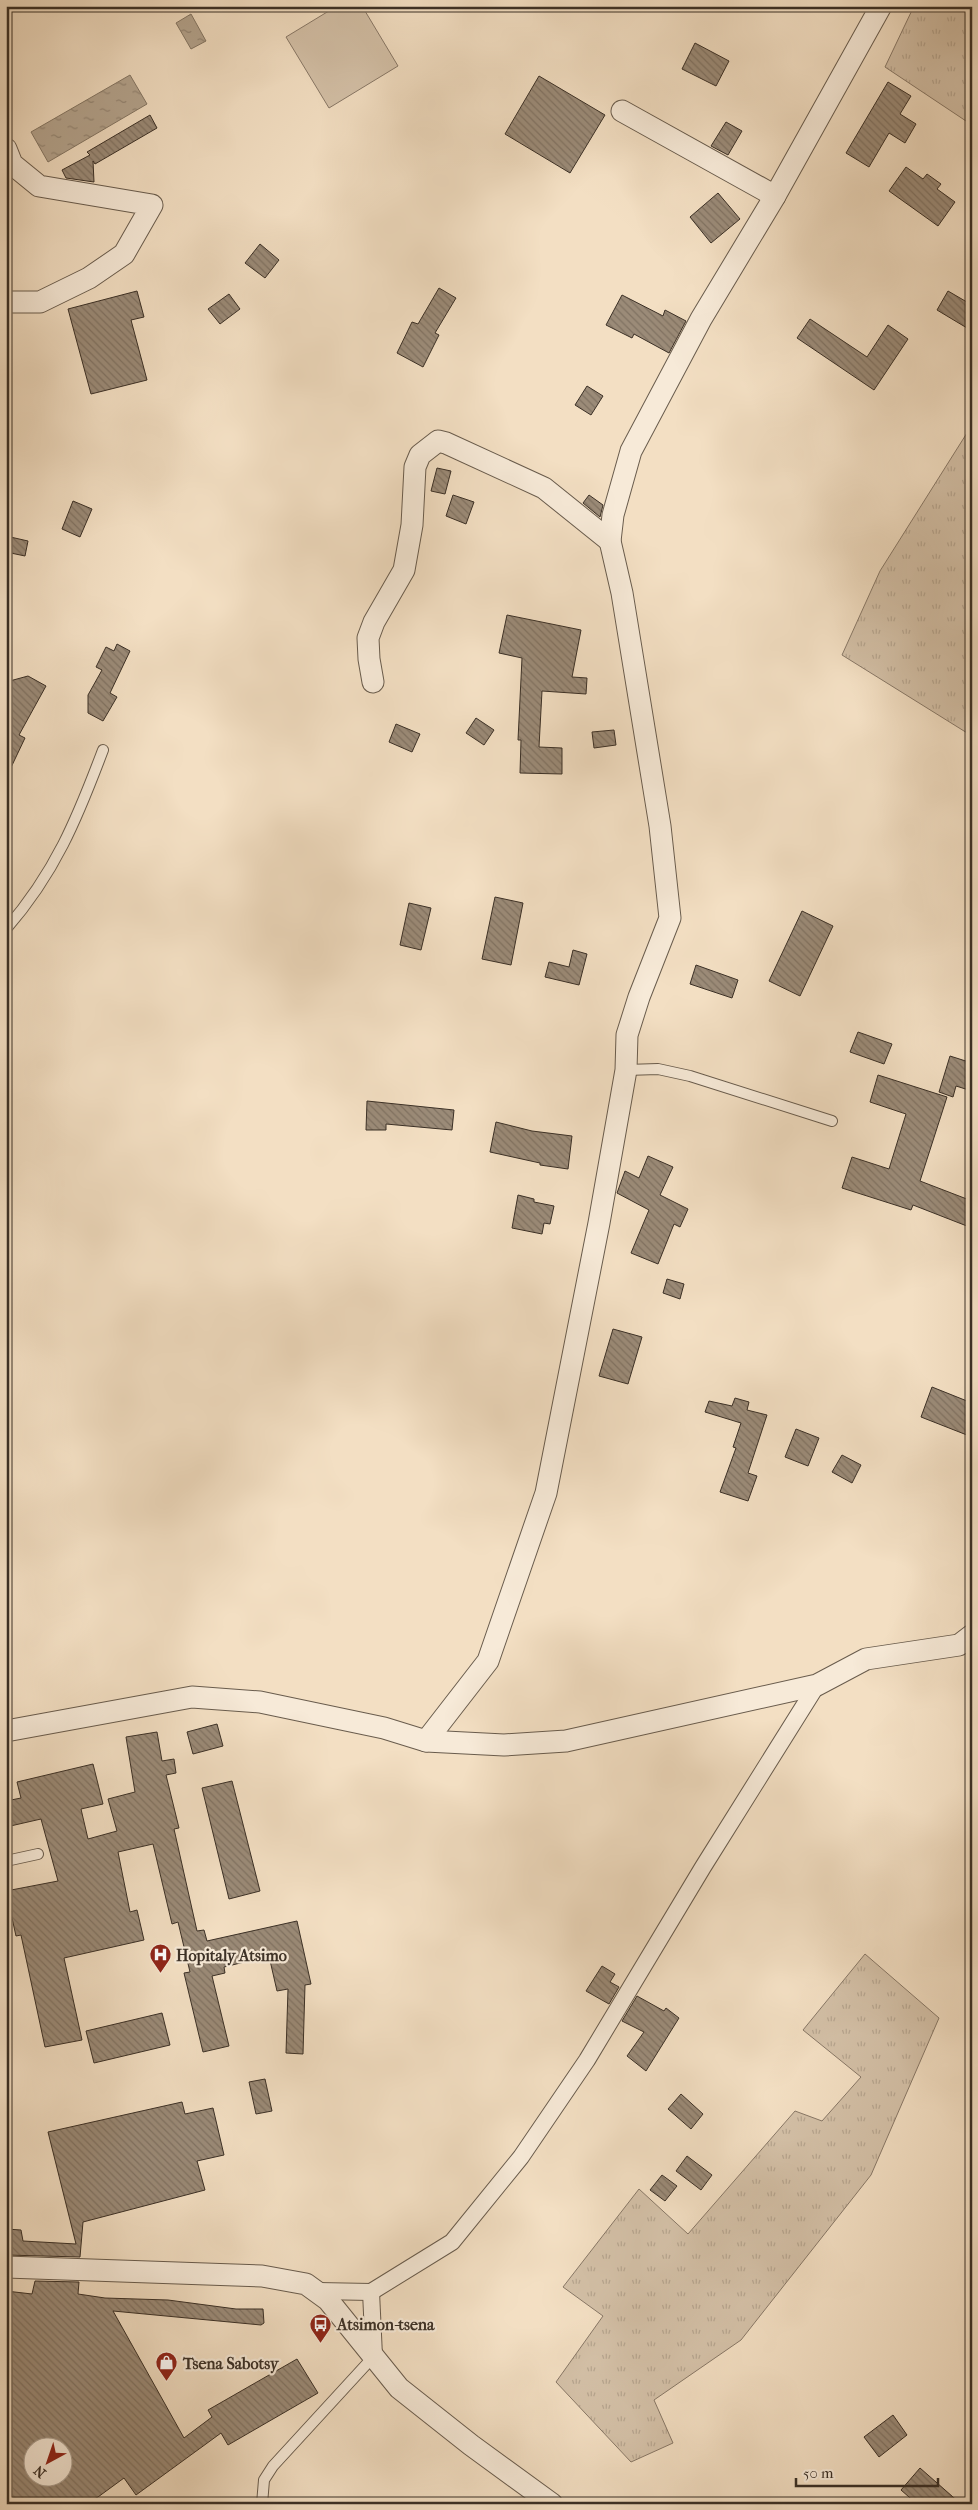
<svg xmlns="http://www.w3.org/2000/svg" width="978" height="2510" font-family="'IM FELL French Canon',serif">
<defs>
<pattern id="grass-tufts" width="24" height="20" patternUnits="userSpaceOnUse" patternTransform="scale(1.25)"><rect width="24" height="20" fill="#d4c1a8"/><path d="M3 7l-1-3M5 7V3M7 7l1-3M15 17l-1-3M17 17v-4M19 17l1-3" fill="none" stroke="#b7a690"/></pattern>
<pattern id="water-ripples" width="26" height="14" patternUnits="userSpaceOnUse" patternTransform="scale(1.25)"><rect width="26" height="14" fill="#b4a48e"/><path d="M2 4q2-2 4 0t4 0M15 11q2-2 4 0t4 0" fill="none" stroke="#948674"/></pattern>
<pattern id="building-back-hatch" width="6" height="6" patternUnits="userSpaceOnUse" patternTransform="scale(1.25)"><rect width="6" height="6" fill="#9b8b78"/><path d="M-1 5l2 2M0 0l6 6M5-1l2 2" fill="none" stroke="#807262"/></pattern>
</defs>
<rect width="100%" height="100%" fill="#f3dfc3"/>
<filter id="stains"><feTurbulence type="fractalNoise" baseFrequency=".004" numOctaves="4"/><feColorMatrix values="0 0 0 0 .2 0 0 0 0 .09 0 0 0 0 .02 0 0 0 .5 -.17"/></filter>
<radialGradient id="worn" r=".72"><stop offset=".6" stop-color="#630" stop-opacity="0"/><stop offset="1" stop-color="#630" stop-opacity=".3"/></radialGradient>
<g fill="url(#grass-tufts)" stroke="#887867">
<polygon points="914,6 972,6 972,125 885,67"/>
<polygon points="972,425 972,736 842,655 880,571"/>
<polygon points="865,1954 939,2018 871,2175 741,2340 654,2400 673,2443 631,2462 556,2382 603,2316 563,2287 639,2189 688,2234 795,2111 822,2121 861,2077 803,2030"/>
</g>
<polygon fill="#d4c1a8" stroke="#887867" points="337,6 362,6 398,66 329,108 286,37"/>
<g fill="url(#water-ripples)" stroke="#847664">
<polygon points="191,14 206,41 191,49 176,23"/>
<polygon points="130,75 147,104 48,162 31,132"/>
</g>
<g fill="url(#building-back-hatch)" stroke="#3b3026" fill-rule="evenodd">
<polygon points="695,43 729,61 716,86 682,69"/>
<polygon points="539,76 605,115 570,173 505,134"/>
<polygon points="888,82 911,96 900,114 916,124 905,143 889,133 869,167 846,153"/>
<polygon points="150,115 157,128 95,164 93,161 94,182 66,178 62,170 90,155 87,152"/>
<polygon points="726,122 742,131 728,155 711,146"/>
<polygon points="906,167 923,179 927,174 941,184 937,189 955,202 938,226 889,191"/>
<polygon points="718,193 740,219 711,243 690,217"/>
<polygon points="260,244 279,260 265,278 245,263"/>
<polygon points="439,288 456,298 435,333 439,335 423,367 397,353 412,322 418,324"/>
<polygon points="137,291 144,317 131,320 147,380 91,394 68,309"/>
<polygon points="948,291 972,305 972,331 937,310"/>
<polygon points="229,294 240,309 220,324 208,309"/>
<polygon points="622,295 663,316 665,310 686,321 669,353 634,334 632,338 606,325"/>
<polygon points="810,319 867,357 888,325 908,339 874,390 797,338"/>
<polygon points="587,386 603,396 591,415 575,405"/>
<polygon points="437,468 451,471 445,494 431,491"/>
<polygon points="453,495 474,502 466,524 446,516"/>
<polygon points="589,495 603,505 600,517 583,503"/>
<polygon points="73,501 92,509 80,537 62,529"/>
<polygon points="6,536 28,541 25,556 6,552"/>
<polygon points="507,615 581,630 572,677 587,678 586,694 542,691 539,747 562,748 562,774 520,773 521,740 518,740 522,658 499,653"/>
<polygon points="117,644 130,651 110,693 117,697 103,721 88,713 88,695 102,670 96,667 106,647 114,651"/>
<polygon points="28,676 46,686 19,735 25,738 6,778 6,682"/>
<polygon points="476,718 494,730 484,745 466,733"/>
<polygon points="396,724 420,734 412,752 389,742"/>
<polygon points="614,730 616,745 594,748 592,732"/>
<polygon points="495,897 523,903 511,965 482,959"/>
<polygon points="409,903 431,908 421,950 400,945"/>
<polygon points="802,911 833,926 800,996 769,981"/>
<polygon points="573,950 587,954 579,985 545,977 549,962 569,967"/>
<polygon points="696,965 738,980 732,998 690,984"/>
<polygon points="858,1032 892,1044 884,1064 850,1052"/>
<polygon points="950,1056 972,1063 972,1091 956,1086 953,1097 939,1092"/>
<polygon points="878,1075 947,1097 920,1181 972,1201 972,1228 913,1205 911,1210 842,1188 852,1157 889,1169 906,1114 870,1102"/>
<polygon points="367,1101 454,1110 452,1130 386,1124 386,1130 366,1130"/>
<polygon points="496,1122 532,1131 572,1136 568,1169 540,1165 540,1163 490,1152"/>
<polygon points="648,1156 673,1167 660,1195 688,1209 680,1227 674,1224 658,1264 631,1253 649,1210 617,1193 625,1171 639,1178"/>
<polygon points="518,1195 534,1199 534,1202 554,1206 550,1224 544,1223 542,1234 512,1228"/>
<polygon points="667,1279 684,1284 680,1299 663,1293"/>
<polygon points="613,1329 642,1337 628,1384 599,1376"/>
<polygon points="932,1387 972,1403 972,1437 921,1417"/>
<polygon points="735,1398 749,1402 747,1410 767,1415 748,1473 757,1476 748,1501 720,1492 736,1448 733,1447 741,1423 705,1412 709,1401 732,1406"/>
<polygon points="796,1429 819,1438 808,1466 785,1457"/>
<polygon points="842,1455 861,1465 852,1483 832,1472"/>
<polygon points="217,1724 223,1746 193,1754 187,1732"/>
<polygon points="157,1732 162,1761 174,1759 176,1773 166,1775 179,1828 174,1829 197,1931 204,1930 207,1941 297,1921 311,1984 305,1985 303,2054 286,2053 288,1989 277,1991 269,1956 224,1967 225,1973 212,1976 229,2046 203,2052 184,1973 190,1972 178,1922 172,1924 153,1844 118,1852 130,1912 137,1910 144,1940 64,1958 82,2040 45,2047 21,1935 16,1936 6,1891 58,1881 41,1819 6,1827 6,1801 21,1798 17,1782 93,1764 103,1804 81,1809 88,1839 117,1831 108,1799 135,1792 126,1737"/>
<polygon points="232,1781 260,1891 229,1899 202,1788"/>
<polygon points="602,1966 615,1974 610,1982 619,1987 609,2004 586,1991"/>
<polygon points="637,1996 664,2011 666,2008 679,2018 646,2071 627,2056 644,2032 622,2021"/>
<polygon points="162,2013 170,2045 94,2063 86,2031"/>
<polygon points="265,2079 272,2111 256,2114 249,2082"/>
<polygon points="681,2094 703,2114 691,2129 668,2109"/>
<polygon points="182,2102 185,2114 213,2108 224,2155 197,2161 205,2190 83,2222 80,2257 6,2255 6,2229 21,2230 23,2241 76,2244 48,2132"/>
<polygon points="687,2156 712,2175 701,2190 676,2171"/>
<polygon points="662,2175 677,2186 665,2201 650,2190"/>
<path d="M 35,2281 L 79,2282 L 78,2294 L 105,2298 L 168,2300 L 236,2309 L 263,2309 L 264,2323 L 261,2325 L 113,2311 L 184,2438 L 212,2417 L 208,2410 L 297,2359 L 318,2393 L 228,2445 L 221,2433 L 136,2495 L 124,2478 L 98,2497 L 85,2504 L 6,2504 L 6,2291 L 32,2294 ZM 32,2448 L 62,2448 L 62,2478 L 32,2478 Z"/>
<polygon points="893,2415 907,2435 879,2457 864,2437"/>
<polygon points="920,2468 961,2504 917,2504 901,2490"/>
</g>
<g fill="none" stroke-linecap="round" stroke-linejoin="round">
<defs>
<g id="service">
<path d="M 6,929 C 55,873 77,819 103,750"/>
<polyline points="626,1070 658,1069 690,1076 832,1121"/>
<polyline points="6,1861 38,1854"/>
<polyline points="6,2003 6,2005"/>
<polyline points="262,2504 264,2480 273,2466 374,2356"/>
</g>
<g id="pedestrian">
<polyline points="318,2291 371,2292 452,2242 521,2157 587,2060 703,1867 817,1685"/>
<polyline points="371,2292 374,2356"/>
</g>
<g id="minor">
<polyline points="622,111 775,196"/>
<polyline points="6,149 12,164 39,186 152,205 124,254 89,278 40,302 6,302"/>
<polyline points="373,682 369,659 368,638 374,622 404,570 412,525 415,467 420,455 438,441 446,443 544,488 610,541"/>
<polyline points="6,1731 192,1697 260,1702 384,1728 426,1741 504,1745 566,1741 817,1685 866,1659 959,1645 972,1635"/>
<polyline points="426,1741 488,1661 546,1493 599,1223 626,1070 627,1035 639,997 670,918 660,826 622,593 610,541 613,515 631,451 701,319 775,196 881,6"/>
<polyline points="6,2267 262,2276 306,2284 328,2300 399,2388 471,2445 552,2504"/>
</g>
</defs>
<use href="#service" stroke="#695c4d" stroke-width="12"/>
<use href="#pedestrian" stroke="#695c4d" stroke-width="18"/>
<use href="#minor" stroke="#695c4d" stroke-width="23"/>
<use href="#service" stroke="#f7ead8" stroke-width="10"/>
<use href="#pedestrian" stroke="#f7ead8" stroke-width="16"/>
<use href="#minor" stroke="#f7ead8" stroke-width="21"/>
</g>
<defs>
<symbol id="hospital-pin" viewBox="-11 -11 22 30"><path d="M0 17L-7.5 6A9.5 9.5 0 1 1 7.5 6Z" fill="#8f2418" stroke="#f7ead8"/><path d="M-5-5h3v3.5h4V-5h3V5h-3V1.5h-4V5h-3Z" fill="#fff"/></symbol>
<symbol id="bus-pin" viewBox="-11 -11 22 30"><path d="M0 17L-7.5 6A9.5 9.5 0 1 1 7.5 6Z" fill="#8f2418" stroke="#f7ead8"/><path d="M-5-6H5V4H4V6H2V4H-2V6H-4V4H-5ZM-3.5-4V0h7V-4ZM-3.5 1.2v1.5H-2V1.2ZM2 1.2v1.5H3.5V1.2Z" fill="#fff"/></symbol>
<symbol id="shop-pin" viewBox="-11 -11 22 30"><path d="M0 17L-7.5 6A9.5 9.5 0 1 1 7.5 6Z" fill="#8f2418" stroke="#f7ead8"/><path d="M-5-2.5h2.3a2.7 3.5 0 0 1 5.4 0H5L5.5 6h-11ZM-1.5-2.5h3a1.5 2.3 0 0 0-3 0Z" fill="#fff"/></symbol>
</defs>
<g fill-rule="evenodd">
<use href="#hospital-pin" x="148" y="1942" width="25" height="34"/>
<use href="#bus-pin" x="308" y="2312" width="25" height="34"/>
<use href="#shop-pin" x="154" y="2350" width="25" height="34"/>
</g>
<g text-anchor="middle" stroke-width="4.5" stroke-linejoin="round" paint-order="stroke">
<g font-size="16" font-weight="bold" fill="#3b3026" stroke="#f7ead8" text-anchor="start">
<text x="176" y="1961">Hopitaly Atsimo</text>
<text x="337" y="2330">Atsimon-tsena</text>
<text x="183" y="2369">Tsena Sabotsy</text>
</g>
</g>
<rect width="978" height="2510" fill="none" stroke="#f3dfc3" stroke-width="25"/>
<rect x="8" y="8" width="963" height="2495" fill="none" stroke="#3b3026" stroke-width="2.5"/>
<rect x="12" y="12" width="953" height="2485" fill="none" stroke="#3b3026"/>
<g transform="translate(48 2462) rotate(220)"><circle r="24" fill="#f7ead8" stroke="#aca091"/>
<path d="M0-4L9 19L0 12L-9 19Z" fill="#8f2418"/>
<text y="-8" font-size="14" font-weight="bold" text-anchor="middle" fill="#3b3026">N</text>
</g>
<path d="M796 2478v8h142v-8" fill="none" stroke="#3b3026" stroke-width="2.5"/>
<text x="803" y="2478" font-size="15" fill="#3b3026" stroke="#f7ead8" stroke-width="4" paint-order="stroke">50 m</text>
<rect width="100%" height="100%" filter="url(#stains)"/>
<rect width="100%" height="100%" fill="url(#worn)"/>
</svg>
